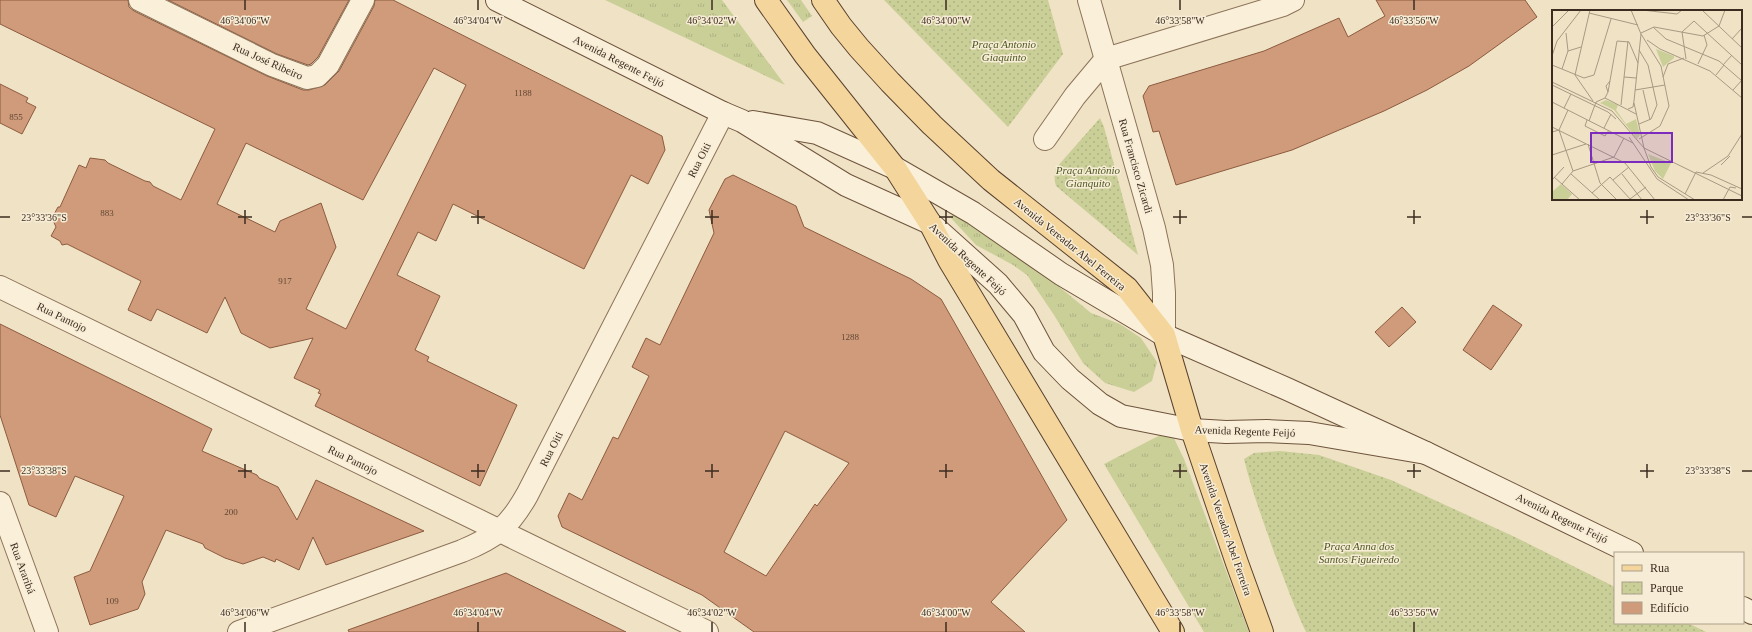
<svg xmlns="http://www.w3.org/2000/svg" width="1752" height="632" font-family="'Times New Roman',serif">
<defs>
<pattern id="grass-tufts" width="24" height="20" patternUnits="userSpaceOnUse"><rect width="24" height="20" fill="#cacf98"/><path d="M3 7l-1-3M5 7V3M7 7l1-3M15 17l-1-3M17 17v-4M19 17l1-3" fill="none" stroke="#aeb283"/></pattern>
<pattern id="park-dots" width="8" height="8" patternUnits="userSpaceOnUse"><rect width="8" height="8" fill="#cacf98"/><path d="M2 2h.1M6 6h.1" fill="none" stroke="#aeb283" stroke-width="1.8" stroke-linecap="round"/></pattern>
</defs>
<rect width="100%" height="100%" fill="#f0e2c5"/>
<g fill="url(#grass-tufts)">
<polygon points="605,0 722,0 785,85"/>
<polygon points="787,0 801,0 812,16 803,22"/>
<polygon points="960,211 1022,256 1091,313 1120,324 1141,338 1157,362 1152,381 1134,392 1105,383 1083,363 1054,315 1027,275 1013,265 976,245 950,217"/>
<polygon points="1170,430 1184,459 1249,632 1204,632 1104,464"/>
</g>
<g fill="url(#park-dots)">
<polygon points="884,0 1048,0 1063,54 1008,127"/>
<path d="M 1100,118 L 1104,127 L 1138,255 L 1056,186 C 1054,180 1054,174 1056,168 Z"/>
<path d="M 1280,451 L 1319,455 L 1391,480 L 1515,537 L 1615,587 L 1615,623 L 1688,623 L 1706,632 L 1306,632 C 1294,607 1285,581 1275,555 C 1264,523 1252,492 1244,459 L 1254,453 Z"/>
</g>
<g fill="#d09b7a" stroke="#8c5b3f" fill-rule="evenodd">
<path d="M 0,0 L 128,0 L 129,7 L 134,11 L 267,76 L 303,90 L 309,90 L 325,85 L 339,71 L 374,6 L 375,0 L 393,0 L 662,136 L 665,150 L 648,184 L 631,175 L 584,269 L 453,204 L 436,241 L 418,232 L 397,275 L 440,296 L 415,350 L 429,357 L 427,361 L 517,405 L 480,486 L 315,406 L 321,394 L 318,393 L 320,390 L 294,378 L 313,338 L 270,348 L 241,333 L 225,297 L 207,333 L 157,309 L 151,321 L 128,310 L 141,281 L 67,244 L 62,245 L 60,241 L 51,236 L 56,227 L 52,218 L 58,207 L 60,207 L 79,165 L 86,168 L 90,158 L 105,160 L 108,163 L 145,181 L 150,182 L 153,186 L 181,200 L 215,129 L 0,24 ZM 434,68 L 466,85 L 346,329 L 306,309 L 336,247 L 321,203 L 280,221 L 275,232 L 217,204 L 246,143 L 363,200 Z"/>
<polygon points="168,0 349,0 318,57 311,64 308,65 277,54"/>
<polygon points="1376,0 1525,0 1537,17 1469,66 1427,90 1384,111 1292,150 1176,185 1159,131 1153,132 1143,96 1149,86 1264,51 1339,18 1348,37 1385,16"/>
<polygon points="0,84 28,98 26,102 36,107 22,134 0,123"/>
<path d="M 733,175 L 796,206 L 804,227 L 911,279 L 941,299 L 1067,520 L 991,602 L 1025,632 L 754,632 L 702,595 L 562,527 L 558,516 L 569,493 L 582,500 L 613,437 L 618,439 L 649,376 L 632,367 L 646,338 L 660,345 L 714,233 L 709,210 L 725,179 ZM 785,431 L 849,463 L 817,506 L 815,504 L 766,576 L 724,552 Z"/>
<polygon points="1493,305 1522,325 1491,370 1463,350"/>
<polygon points="1402,307 1416,322 1389,347 1375,332"/>
<polygon points="0,324 212,429 202,451 257,475 259,478 278,487 297,520 316,480 424,531 326,565 313,537 299,570 276,559 275,562 263,557 243,564 225,558 205,548 203,544 166,530 142,582 145,594 138,609 90,625 74,577 90,571 124,496 75,476 56,517 29,505 0,415"/>
<polygon points="506,573 626,632 349,632 348,630"/>
</g>
<g fill="none" stroke-linecap="round" stroke-linejoin="round">
<defs>
<g id="street">
<polyline points="140,0 272,65 307,78 317,76 328,65 363,0"/>
<polyline points="1089,0 1154,228 1162,265 1164,293 1164,335"/>
<polyline points="1045,139 1075,96 1106,59 1283,5 1293,0"/>
<polyline points="0,287 707,632"/>
<polyline points="0,503 47,632"/>
<path d="M 239,632 L 462,551 C 496,537 509,527 527,495 L 723,113"/>
</g>
<g id="secondary">
<polyline points="497,0 723,113 742,121 846,185 930,223 998,284 1024,315 1044,352 1070,379 1100,404 1121,416 1192,430 1226,432 1267,431 1309,433 1426,453"/>
<polyline points="753,122 817,133 895,168 973,213 1061,274 1164,335 1287,389 1426,453 1632,553"/>
<polyline points="1743,608 1752,613"/>
</g>
<g id="primary">
<polyline points="766,0 805,55 895,168 930,223 949,260 1173,632"/>
<polyline points="823,0 841,26 859,48 890,82 932,125 991,180 1127,288 1164,335 1192,430 1237,563 1262,632"/>
</g>
</defs>
<use href="#street" stroke="#8c735a" stroke-width="24"/>
<use href="#secondary" stroke="#6e543d" stroke-width="24"/>
<use href="#primary" stroke="#5a412e" stroke-width="24"/>
<use href="#street" stroke="#faefd9" stroke-width="22"/>
<use href="#secondary" stroke="#faefd9" stroke-width="22"/>
<use href="#primary" stroke="#f4d69c" stroke-width="22"/>
</g>
<path fill="none" stroke="#3c2c1f" stroke-width="1.5" d="M 245,0 L 245,10M 478,0 L 478,10M 712,0 L 712,10M 946,0 L 946,10M 1180,0 L 1180,10M 1414,0 L 1414,10M 245,210 L 245,224M 478,210 L 478,224M 712,210 L 712,224M 946,210 L 946,224M 1180,210 L 1180,224M 1414,210 L 1414,224M 1647,210 L 1647,224M 0,217 L 10,217M 238,217 L 252,217M 471,217 L 485,217M 705,217 L 719,217M 939,217 L 953,217M 1173,217 L 1187,217M 1407,217 L 1421,217M 1640,217 L 1654,217M 1742,217 L 1752,217M 245,464 L 245,478M 478,464 L 478,478M 712,464 L 712,478M 946,464 L 946,478M 1180,464 L 1180,478M 1414,464 L 1414,478M 1647,464 L 1647,478M 0,471 L 10,471M 238,471 L 252,471M 471,471 L 485,471M 705,471 L 719,471M 939,471 L 953,471M 1173,471 L 1187,471M 1407,471 L 1421,471M 1640,471 L 1654,471M 1742,471 L 1752,471M 245,622 L 245,632M 478,622 L 478,632M 712,622 L 712,632M 946,622 L 946,632M 1180,622 L 1180,632M 1414,622 L 1414,632"/>
<g text-anchor="middle" stroke-width="3" stroke-linejoin="round" paint-order="stroke">
<g font-size="9" fill="#614836">
<text x="523" y="96">1188</text>
<text x="16" y="120">855</text>
<text x="107" y="216">883</text>
<text x="285" y="284">917</text>
<text x="850" y="340">1288</text>
<text x="231" y="515">200</text>
<text x="112" y="604">109</text>
</g>
<g font-size="11" font-style="italic" fill="#4d5924" stroke="#f7ecd5">
<text x="1004" y="48">Praça Antonio<tspan x="1004" dy="13">Giaquinto</tspan></text>
<text x="1088" y="174">Praça Antônio<tspan x="1088" dy="13">Gianquito</tspan></text>
<text x="1359" y="550">Praça Anna dos<tspan x="1359" dy="13">Santos Figueiredo</tspan></text>
</g>
<g font-size="11" fill="#3c2c1f" stroke="#f7ecd5">
<text transform="translate(268 61) rotate(24)" y="4">Rua José Ribeiro</text>
<text transform="translate(619 61) rotate(27)" y="4">Avenida Regente Feijó</text>
<text transform="translate(699 160) rotate(-63)" y="4">Rua Oiti</text>
<text transform="translate(1136 166) rotate(74)" y="4">Rua Francisco Zicardi</text>
<text transform="translate(1070 244) rotate(39)" y="4">Avenida Vereador Abel Ferreira</text>
<text transform="translate(968 259) rotate(43)" y="4">Avenida Regente Feijó</text>
<text transform="translate(62 317) rotate(26)" y="4">Rua Pantojo</text>
<text transform="translate(1245 431) rotate(2)" y="4">Avenida Regente Feijó</text>
<text transform="translate(551 449) rotate(-63)" y="4">Rua Oiti</text>
<text transform="translate(353 460) rotate(26)" y="4">Rua Pantojo</text>
<text transform="translate(1562 518) rotate(26)" y="4">Avenida Regente Feijó</text>
<text transform="translate(1226 529) rotate(71)" y="4">Avenida Vereador Abel Ferreira</text>
<text transform="translate(23 568) rotate(70)" y="4">Rua Araribá</text>
</g>
</g>
<g transform="translate(1552 10)">
<rect width="190" height="190" fill="#f0e2c5"/>
<path d="M 104,39 L 122,46 L 122,48 L 111,57 ZM 54,90 L 66,95 L 64,100 L 74,114 L 84,109 L 88,125 L 85,129 L 62,100 L 48,93 ZM 96,144 L 119,153 L 111,169 L 103,161 Z" fill="#cacf98"/>
<path d="M 9,174 L 20,184 L 15,190 L 0,190 L 0,182 Z" fill="#cacf98"/>
<path fill="none" stroke="#a89983" stroke-width="1" d="M 90,0 L 125,4 L 130,0M 150,0 L 190,38M 37,3 L 86,15M 0,17 L 17,0M 101,17 L 114,29 L 167,51 L 190,71M 14,23 L 16,41M 89,23 L 102,17 L 151,26 L 167,16 L 173,0M 180,29 L 190,18M 95,30 L 108,39 L 158,61 L 190,88M 0,46 L 5,31 L 29,0M 134,49 L 130,22 L 142,11 L 190,55M 146,54 L 155,35 L 152,25M 0,55 L 32,68 L 42,65 L 59,9M 171,55 L 180,45M 10,59 L 16,41 L 29,37M 23,65 L 38,0M 23,65 L 41,91M 164,65 L 172,55M 72,67 L 84,68M 111,67 L 116,54 L 132,48M 0,72 L 60,101 L 92,138 L 99,157 L 106,167 L 143,190M 0,75 L 56,102 L 64,109M 83,80 L 113,75M 91,80 L 98,110M 181,80 L 190,70M 56,82 L 54,76 L 58,71M 53,88 L 84,104M 0,92 L 81,133M 82,93 L 92,138M 69,95 L 76,31M 12,98 L 19,84M 76,99 L 81,97 L 82,91 L 89,24 L 79,0M 35,110 L 33,116 L 53,126 L 57,120M 37,111 L 44,92 L 53,88 L 56,82 L 65,31 L 77,32 L 86,53M 87,114 L 99,109 L 105,95 L 96,55 L 87,40M 0,117 L 73,153 L 103,190M 52,118 L 59,104M 7,120 L 21,161M 0,122 L 7,120 L 16,100M 77,127 L 105,169 L 137,190M 87,129 L 108,116 L 117,96 L 109,56 L 89,24M 36,134 L 48,173 L 65,190M 92,138 L 190,186M 0,145 L 34,134M 169,155 L 178,146M 144,162 L 159,165 L 190,179M 151,163 L 176,146 L 190,124M 19,164 L 48,190M 70,164 L 90,190M 2,167 L 28,190M 0,170 L 12,157M 61,170 L 77,157M 10,174 L 21,161 L 62,147 L 72,128M 40,183 L 58,167 L 79,190M 133,184 L 144,162M 78,189 L 94,177M 171,190 L 178,177 L 184,178"/>
<path fill="#7b2cbf" fill-opacity="0.15" stroke="#7b2cbf" stroke-width="2" d="M 39,123 L 120,123 L 120,152 L 39,152 Z"/>
<rect width="190" height="190" fill="none" stroke="#3c2c1f" stroke-width="2"/>
</g>
<g font-size="10" text-anchor="middle" fill="#3c2c1f" stroke="#f7ecd5" stroke-width="3" stroke-linejoin="round" paint-order="stroke">
<text x="245" y="24">46°34'06"W</text>
<text x="478" y="24">46°34'04"W</text>
<text x="712" y="24">46°34'02"W</text>
<text x="946" y="24">46°34'00"W</text>
<text x="1180" y="24">46°33'58"W</text>
<text x="1414" y="24">46°33'56"W</text>
<text x="44" y="221">23°33'36"S</text>
<text x="1708" y="221">23°33'36"S</text>
<text x="44" y="474">23°33'38"S</text>
<text x="1708" y="474">23°33'38"S</text>
<text x="245" y="616">46°34'06"W</text>
<text x="478" y="616">46°34'04"W</text>
<text x="712" y="616">46°34'02"W</text>
<text x="946" y="616">46°34'00"W</text>
<text x="1180" y="616">46°33'58"W</text>
<text x="1414" y="616">46°33'56"W</text>
</g>
<rect x="1614" y="552" width="130" height="72" fill="#f7ecd5" stroke="#ac9f8c"/>
<rect x="1622" y="565" width="20" height="6" fill="#f4d69c" stroke="#ac9f8c"/>
<text x="1650" y="572" font-size="12" fill="#3c2c1f">Rua</text>
<rect x="1622" y="582" width="20" height="12" fill="url(#park-dots)" stroke="#ac9f8c"/>
<text x="1650" y="592" font-size="12" fill="#3c2c1f">Parque</text>
<rect x="1622" y="602" width="20" height="12" fill="#d09b7a" stroke="#ac9f8c"/>
<text x="1650" y="612" font-size="12" fill="#3c2c1f">Edifício</text>
</svg>
